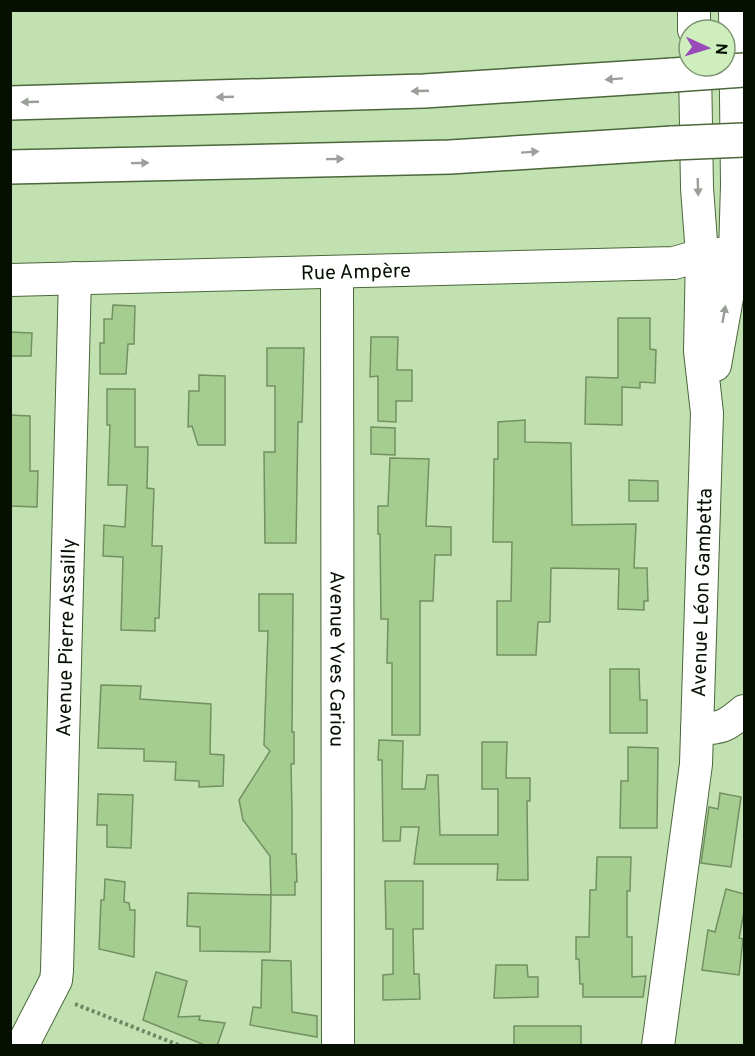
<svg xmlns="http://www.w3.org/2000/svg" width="755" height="1056" font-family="Overpass,sans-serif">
<rect width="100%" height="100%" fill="#c1e2b0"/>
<g fill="#a5cd8f" stroke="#739062" stroke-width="1.5">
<polygon points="113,305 135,306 134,344 128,344 126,374 100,374 100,343 104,343 104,319 112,319"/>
<polygon points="618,318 650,318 650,349 656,350 655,383 640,382 640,388 622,387 622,425 585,424 586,377 618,378"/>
<polygon points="10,332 32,333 31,356 10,356"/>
<polygon points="371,337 398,337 397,370 412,370 412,401 396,401 396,422 378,421 378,376 370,377"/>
<polygon points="267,348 304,348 302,422 298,422 296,543 265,543 264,452 275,452 275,386 267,386"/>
<polygon points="199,375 225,376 225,445 198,445 192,426 188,427 189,391 199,391"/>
<polygon points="107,389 135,389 135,447 148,447 147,488 154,489 152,546 162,546 159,618 155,618 155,631 121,630 123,557 103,556 104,525 125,527 127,485 108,485 110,425 107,425"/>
<polygon points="10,415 30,416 30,471 38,471 37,507 10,506"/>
<polygon points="525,420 525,442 571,443 572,525 636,524 634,568 647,568 648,601 644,601 644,610 618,609 619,569 551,568 550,622 538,622 536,655 497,655 497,601 511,601 512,542 493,542 494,459 498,459 498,422"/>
<polygon points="371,427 395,428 395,455 371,454"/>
<polygon points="390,458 429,459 426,526 451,527 451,555 435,555 433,601 420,601 420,735 392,735 392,663 387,663 388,619 381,619 380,534 378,534 378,506 388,506"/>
<polygon points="629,480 658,481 658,501 629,501"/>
<polygon points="259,594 293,594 292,732 294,732 294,764 291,764 292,812 292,854 296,854 297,882 295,882 295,895 271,895 270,856 243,820 239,800 270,751 264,745 268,631 259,631"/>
<polygon points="610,669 639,669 640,700 647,700 647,733 610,733"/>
<polygon points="101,685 141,686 140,699 211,704 210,754 224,755 223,786 199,787 199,781 175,780 176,762 144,761 144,749 98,748"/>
<polygon points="379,740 403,741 402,789 425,789 427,775 438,775 440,835 498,835 498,789 482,789 482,742 507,742 506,778 530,778 530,801 527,801 528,880 497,880 498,864 414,864 419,827 401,827 400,841 383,841 382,760 378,760"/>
<polygon points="628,747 658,748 657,828 620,828 621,781 628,781"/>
<polygon points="720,793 741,797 731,867 701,863 709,807 718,809"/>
<polygon points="98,794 133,795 131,848 107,847 107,825 97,825"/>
<polygon points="597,857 631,857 630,891 627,891 627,937 632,937 632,977 646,976 643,997 583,997 583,984 580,984 579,959 576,959 576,937 589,937 590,890 596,890"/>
<polygon points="105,879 125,882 124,902 129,903 130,910 135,910 134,957 99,949 101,900 104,900"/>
<polygon points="385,881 423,881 423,929 413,929 414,974 419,974 420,999 383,1000 383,975 393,974 393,929 386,929"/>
<polygon points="726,889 744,894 744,912 739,938 743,939 739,975 702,970 708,930 715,932"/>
<polygon points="188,893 271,895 270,952 200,951 200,927 187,926"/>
<polygon points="262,960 291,961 292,1012 317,1016 317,1037 250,1025 253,1007 261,1008"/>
<polygon points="496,965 527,965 528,977 538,977 538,997 494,998"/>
<polygon points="156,972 187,981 178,1017 200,1016 199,1020 225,1023 217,1046 207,1046 143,1020"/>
<rect x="514" y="1026" width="67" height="20"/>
</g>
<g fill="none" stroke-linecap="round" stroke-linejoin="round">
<defs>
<g id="minor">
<polyline points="694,10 694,30"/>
<path id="s1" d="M 337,273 L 338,1046"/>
<path id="s2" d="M 10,280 L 674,263 L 702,255 L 735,253"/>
<polyline points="715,365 735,253 737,185 735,10"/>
<path d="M 697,729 C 722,728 725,727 744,711"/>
<path id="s3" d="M 22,1046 L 56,980 L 57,971 L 75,278"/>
<path id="s4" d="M 658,1046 L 696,764 L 707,413 L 700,351 L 702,255 L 697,188 L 695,66"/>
</g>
<g id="highway">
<polyline points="10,103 424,91 673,75"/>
<polyline points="10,167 450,157 673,143"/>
</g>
</defs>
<use href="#minor" stroke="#4b673b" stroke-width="34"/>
<use href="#highway" stroke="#4b673b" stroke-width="36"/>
<polyline stroke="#6f8664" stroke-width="4" stroke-dasharray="3 3" stroke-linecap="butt" points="75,1004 181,1046"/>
<use href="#minor" stroke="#fff" stroke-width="32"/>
<use href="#highway" stroke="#fff" stroke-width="33"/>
<defs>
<g id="highway-bridge">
<polyline points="673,75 744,70"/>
<polyline points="673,143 744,140"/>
</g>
</defs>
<use href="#highway-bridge" stroke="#4b673b" stroke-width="36" stroke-linecap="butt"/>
<use href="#highway-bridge" stroke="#fff" stroke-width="33"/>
</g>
<defs><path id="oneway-solid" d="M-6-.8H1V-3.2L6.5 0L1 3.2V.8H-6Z" transform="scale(1.5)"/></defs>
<g fill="#9b9f9a">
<use href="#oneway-solid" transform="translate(614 79) rotate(176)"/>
<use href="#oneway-solid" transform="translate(420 91) rotate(178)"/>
<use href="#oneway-solid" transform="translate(225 97) rotate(178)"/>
<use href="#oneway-solid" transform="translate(30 102) rotate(178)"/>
<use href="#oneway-solid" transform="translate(530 152) rotate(-4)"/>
<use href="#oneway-solid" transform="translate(335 159) rotate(-1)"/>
<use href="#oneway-solid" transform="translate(140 163) rotate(-1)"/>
<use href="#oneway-solid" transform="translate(698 187) rotate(88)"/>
<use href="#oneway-solid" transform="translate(724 314) rotate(-80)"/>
</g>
<g text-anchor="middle" stroke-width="4.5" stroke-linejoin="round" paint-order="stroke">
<g font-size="20" fill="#061002" stroke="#ceefbd">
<text dy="7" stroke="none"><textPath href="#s2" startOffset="346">Rue Ampère</textPath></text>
<text dy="7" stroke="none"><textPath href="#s4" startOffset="456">Avenue Léon Gambetta</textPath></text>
<text dy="7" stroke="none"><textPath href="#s3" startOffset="417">Avenue Pierre Assailly</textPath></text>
<text dy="7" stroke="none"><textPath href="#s1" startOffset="386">Avenue Yves Cariou</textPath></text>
</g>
</g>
<rect width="755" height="1056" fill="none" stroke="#061002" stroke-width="24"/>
<g transform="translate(707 48) rotate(94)"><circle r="28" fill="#ceefbd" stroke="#7e9672" stroke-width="1.5"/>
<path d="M0-4.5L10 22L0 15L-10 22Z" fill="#9a4bbb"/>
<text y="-9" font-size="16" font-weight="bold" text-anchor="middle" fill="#061002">N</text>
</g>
</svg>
